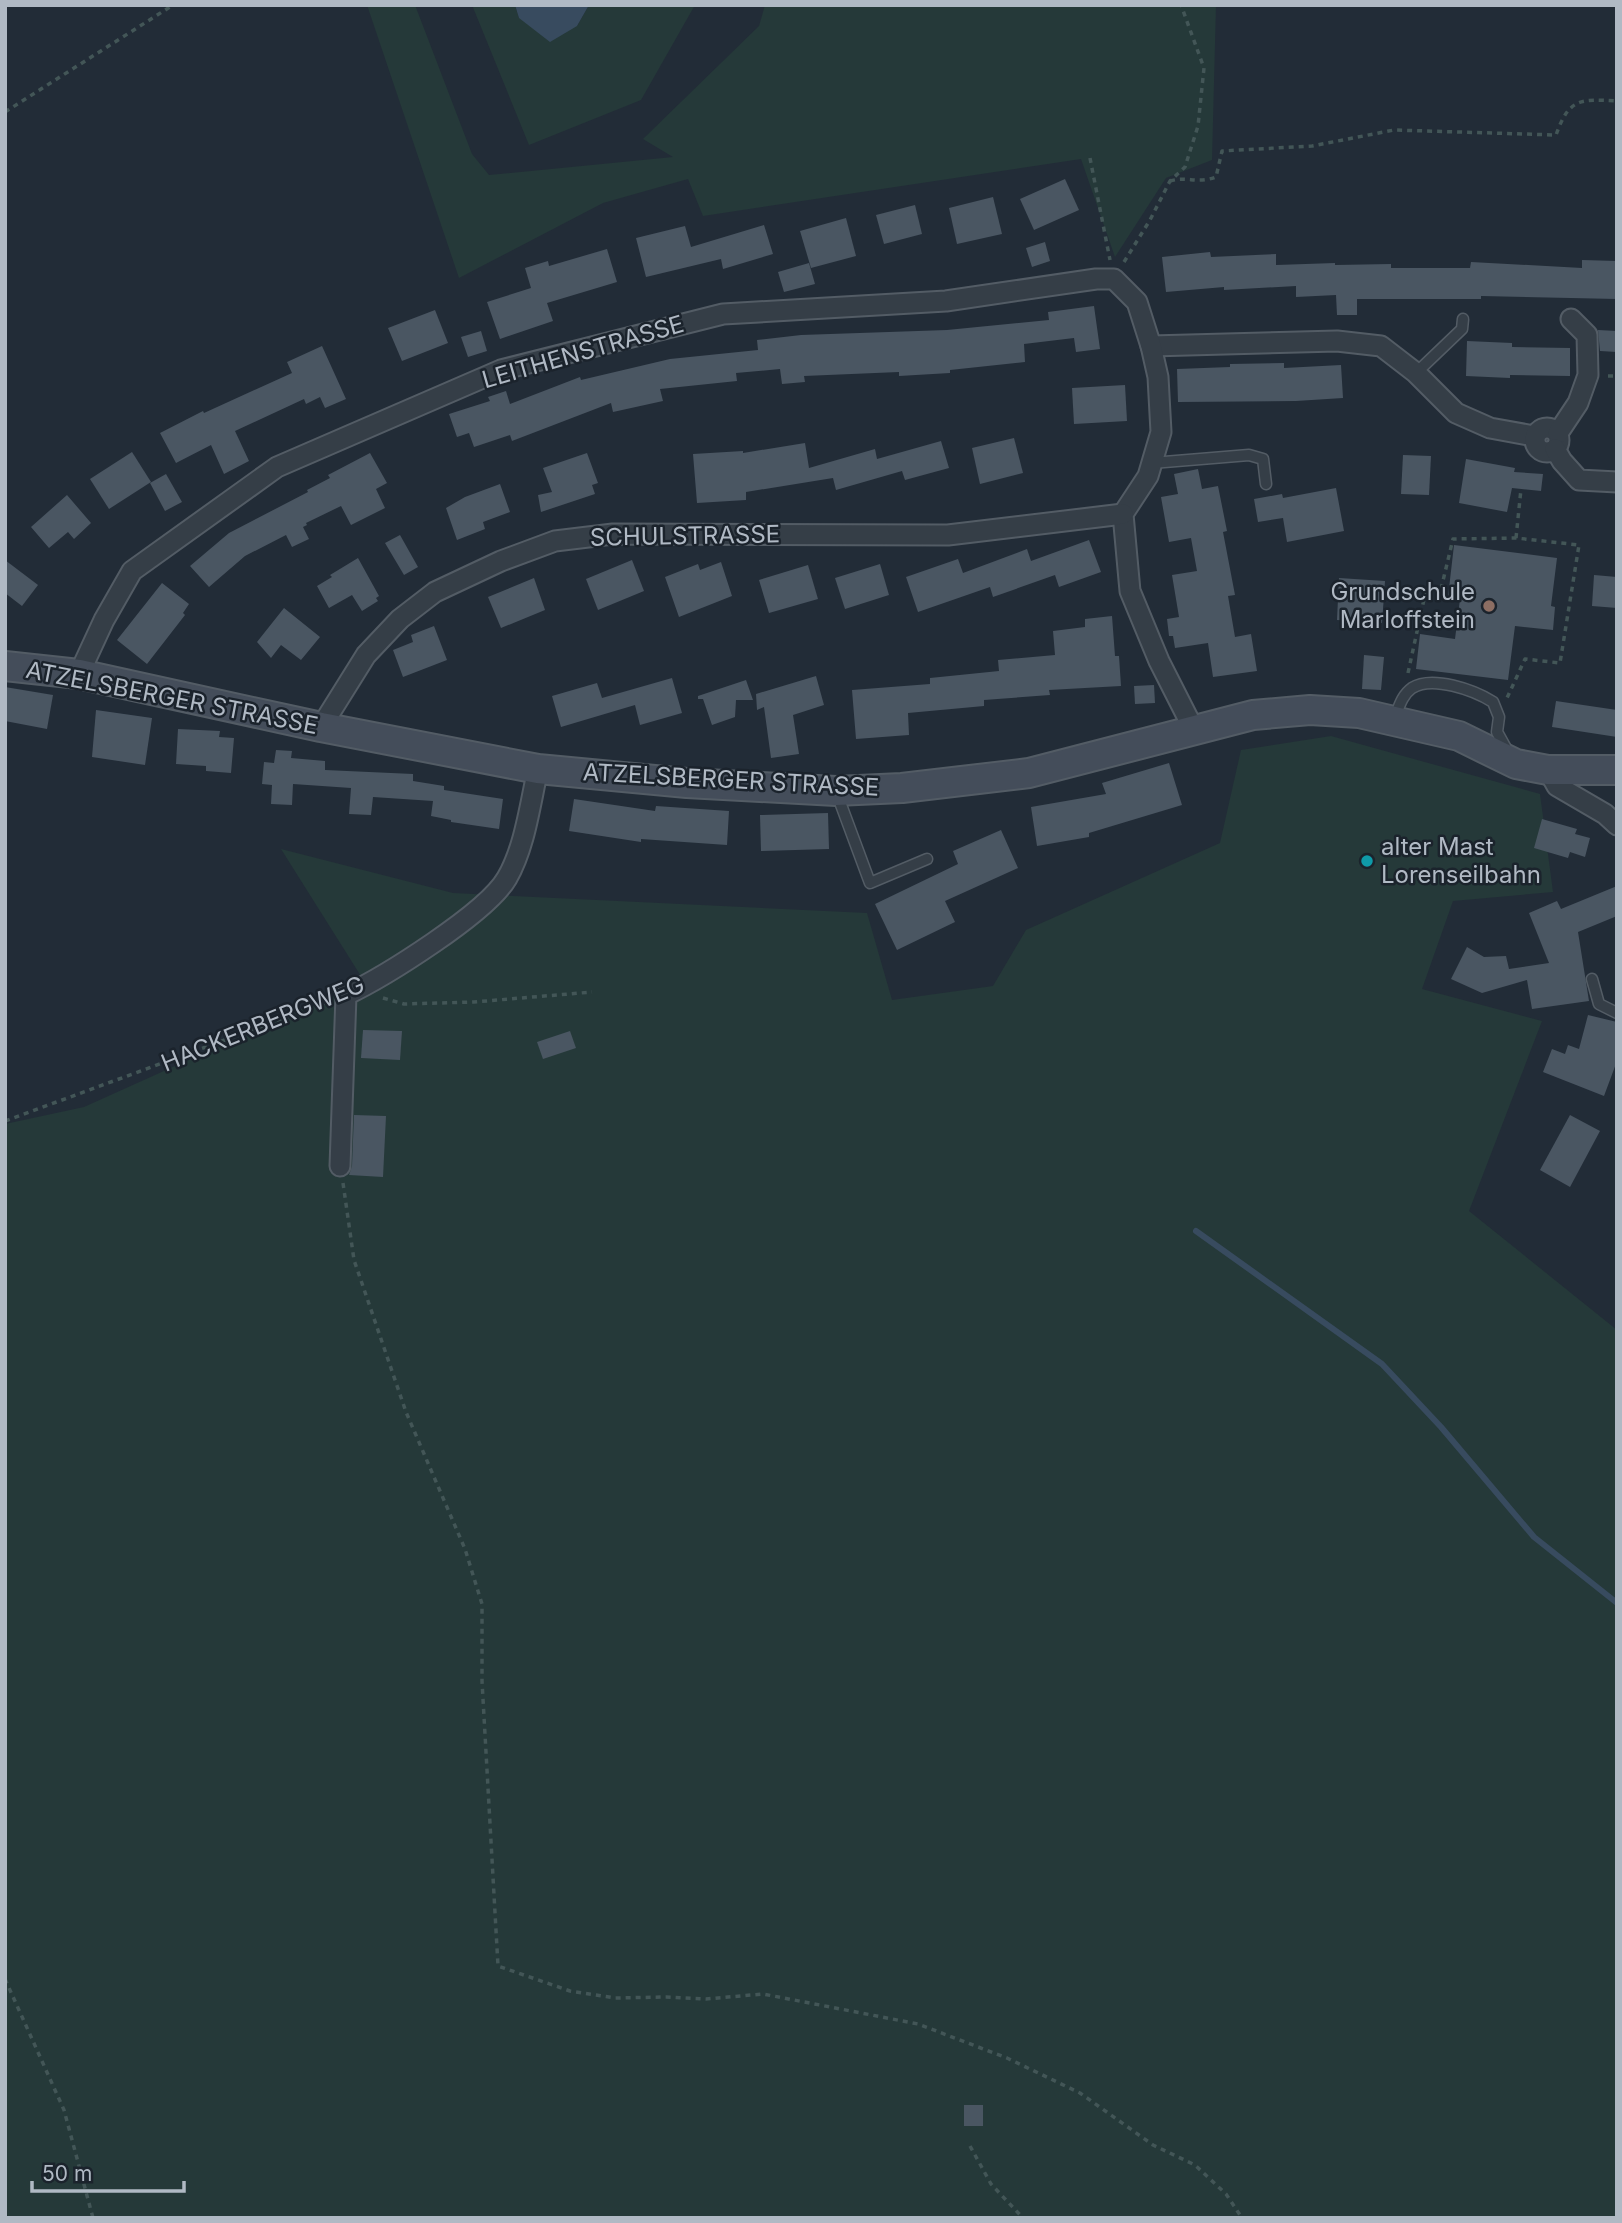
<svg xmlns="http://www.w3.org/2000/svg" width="1622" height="2223" font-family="Inter,sans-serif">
<rect width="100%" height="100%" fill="#222c37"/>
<g fill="#253939">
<polygon points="367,5 415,5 472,154 489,175 673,157 643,139 759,26 765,5 1216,5 1212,160 1166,178 1115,257 1081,159 703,216 688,179 603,203 459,278"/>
<polygon points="472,5 515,5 519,18 577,26 589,5 695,5 641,100 529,145"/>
<polygon points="1331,736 1540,794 1553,892 1453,901 1422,989 1542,1021 1469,1211 1617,1330 1617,2218 5,2218 5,1124 84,1107 364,981 281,849 453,893 867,913 892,1000 993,986 1026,930 1220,843 1241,750"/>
</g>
<polygon fill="#384b5f" points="515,5 589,5 577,26 550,42 519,18"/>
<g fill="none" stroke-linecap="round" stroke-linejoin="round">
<polyline stroke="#384b5f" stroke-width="6" points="1196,1231 1382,1364 1441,1427 1534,1537 1617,1603"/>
</g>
<g fill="#4a5662">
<polygon points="1065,179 1079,210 1034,230 1020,199"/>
<polygon points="993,197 1002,234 957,244 949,208"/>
<polygon points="915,205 922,234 884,244 876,215"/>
<polygon points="846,218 856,256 811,268 800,231"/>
<polygon points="764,225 773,254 723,269 721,259 646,277 636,238 685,226 691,247"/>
<polygon points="1045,242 1050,261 1032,267 1026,248"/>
<polygon points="607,249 617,282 547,303 553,321 500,339 487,302 531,288 525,268 548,261 549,266"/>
<polygon points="1210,252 1211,257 1276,254 1276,265 1335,263 1335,265 1391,264 1391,268 1470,268 1471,262 1582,268 1582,260 1617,261 1617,299 1481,296 1481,299 1357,299 1357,315 1337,315 1336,295 1296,297 1296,286 1224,290 1224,287 1166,292 1162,257"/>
<polygon points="809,263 815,284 784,292 778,272"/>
<polygon points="1094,306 1100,349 1076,352 1074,338 1024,344 1025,362 950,370 950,373 899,376 899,372 804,376 805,382 782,384 780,369 736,373 737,381 660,389 663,401 613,412 611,403 512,441 510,435 474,447 469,433 457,437 449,414 490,401 488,397 506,391 510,404 580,377 581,380 670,359 758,350 757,340 801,335 947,330 1049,320 1048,312"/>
<polygon points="435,310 448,343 402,361 388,328"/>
<polygon points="1598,330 1617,331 1617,352 1600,351"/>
<polygon points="481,331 487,351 468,357 461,337"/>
<polygon points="1467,341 1512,343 1512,347 1570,348 1570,376 1510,375 1510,378 1466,376"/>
<polygon points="322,346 346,399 325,408 320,397 306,404 304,399 235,431 249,461 224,474 211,445 176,463 160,433 203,411 204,413 292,373 287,362"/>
<polygon points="1284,363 1284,368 1341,365 1343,398 1296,401 1178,402 1177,369 1230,367 1230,364"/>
<polygon points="1125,385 1127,421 1074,424 1072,388"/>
<polygon points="1014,438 1023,473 980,484 972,448"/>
<polygon points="941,441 949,468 905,480 902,471 836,490 833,478 746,492 746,500 697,503 693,454 743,451 743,453 805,443 809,468 875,449 877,459"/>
<polygon points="132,452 151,482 109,509 90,479"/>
<polygon points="370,453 387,483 376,489 385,508 351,525 341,506 306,523 307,525 303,527 309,539 292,547 286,535 245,556 209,587 190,566 229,533 308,492 307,490 330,478 328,475"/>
<polygon points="587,453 598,483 592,485 595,494 541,512 538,495 552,492 543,468"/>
<polygon points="1403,455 1431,456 1429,495 1401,494"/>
<polygon points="1466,459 1515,468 1514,472 1543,474 1541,491 1512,488 1507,512 1459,503"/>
<polygon points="1198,469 1202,489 1218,486 1227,531 1223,532 1235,595 1228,596 1235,637 1251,634 1257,671 1213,677 1208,643 1175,648 1173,636 1169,636 1167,619 1179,617 1172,575 1197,571 1191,538 1169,542 1161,497 1178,494 1174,474"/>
<polygon points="166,474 182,502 165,511 150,483"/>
<polygon points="500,484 510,512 483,522 485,529 457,540 446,508 465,497"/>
<polygon points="1336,488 1344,531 1287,542 1283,518 1258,522 1254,499 1282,494 1283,498"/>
<polygon points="67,495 91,523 74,539 68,532 49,548 31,527"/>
<polygon points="400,535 418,567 404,575 385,543"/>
<polygon points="1089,540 1101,572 1059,587 1055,575 993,597 990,587 918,612 906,577 958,559 963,573 1027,549 1031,561"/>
<polygon points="1454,545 1557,558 1551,606 1555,607 1553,630 1515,626 1508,680 1416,669 1420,634 1455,639 1460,599 1448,597"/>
<polygon points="358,558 379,596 376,598 378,601 362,611 352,595 329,608 317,586 332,577 330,575"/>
<polygon points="5,560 38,585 22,606 5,593"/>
<polygon points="632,560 644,591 598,610 586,579"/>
<polygon points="721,562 732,596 679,617 665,577 698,564 700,570"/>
<polygon points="880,564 889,595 845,609 835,578"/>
<polygon points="808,565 818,599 769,613 759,580"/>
<polygon points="1594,575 1617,577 1617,608 1592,606"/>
<polygon points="534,578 545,610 501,628 488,597"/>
<polygon points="1339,578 1385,581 1382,623 1337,620"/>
<polygon points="162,583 189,604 183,613 185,615 147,664 117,640"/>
<polygon points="284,608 320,637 301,660 281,645 271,658 257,642"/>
<polygon points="1112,616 1115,656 1119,656 1121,686 1049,690 1050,695 984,700 984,706 908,713 909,735 856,739 852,690 930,684 930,678 999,671 998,660 1055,655 1053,631 1085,627 1085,619"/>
<polygon points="434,626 447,660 403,677 393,650 413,642 411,635"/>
<polygon points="1364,655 1384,657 1381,690 1362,689"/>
<polygon points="816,676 824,705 793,715 799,754 771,758 764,707 757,710 756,694"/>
<polygon points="672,678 682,713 640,725 635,705 561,727 552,696 597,683 602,698"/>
<polygon points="746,680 753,700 736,700 735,717 712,725 703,699 698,699 698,696"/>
<polygon points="1154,685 1155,703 1135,704 1134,686"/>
<polygon points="5,687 53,695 47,729 5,721"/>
<polygon points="1556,701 1617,710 1617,737 1552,727"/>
<polygon points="96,710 152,718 145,765 92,757"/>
<polygon points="178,729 220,731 219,737 234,738 231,773 206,771 206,766 176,764"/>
<polygon points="276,750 292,751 291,758 325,761 325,770 413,774 413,781 444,786 444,790 503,799 499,829 451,822 451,820 431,816 433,801 373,797 371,815 349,814 351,788 293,784 292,805 271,804 272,785 262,784 264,762 274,763"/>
<polygon points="1169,763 1182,805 1089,833 1089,837 1037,846 1031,807 1106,794 1102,783"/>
<polygon points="574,799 655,811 656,806 729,811 727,845 641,839 641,842 569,831"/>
<polygon points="828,813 829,849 761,851 760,815"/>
<polygon points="1542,819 1577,829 1575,834 1590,838 1585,857 1570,852 1568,858 1534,848"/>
<polygon points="1001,830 1018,868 945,901 955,922 897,950 875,904 958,864 953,851"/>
<polygon points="1617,886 1617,916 1578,932 1589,1001 1532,1009 1527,980 1482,993 1451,979 1467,947 1484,957 1506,956 1509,969 1549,963 1529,913 1557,901 1561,909"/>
<polygon points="1588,1015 1617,1022 1617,1061 1604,1096 1543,1072 1552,1049 1565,1054 1568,1045 1579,1049"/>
<polygon points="363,1030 402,1031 400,1060 361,1058"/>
<polygon points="570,1031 576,1048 543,1059 537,1042"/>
<polygon points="354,1115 386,1116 383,1177 349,1175 352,1166"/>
<polygon points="1570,1115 1600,1131 1570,1187 1540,1170"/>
<rect x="964" y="2105" width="19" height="21"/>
</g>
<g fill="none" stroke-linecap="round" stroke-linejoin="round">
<defs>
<g id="lane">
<polyline points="1416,373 1462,329 1463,319"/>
<polyline points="1152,463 1249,455 1263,459 1266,484"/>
<path d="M 1395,717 C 1399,707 1402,695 1412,688 C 1432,675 1474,690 1493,702 L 1499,717 L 1497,732 L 1508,752"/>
<polyline points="837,794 870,883 927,859"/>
<polyline points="1592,979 1599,1004 1617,1013"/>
</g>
<g id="street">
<polyline points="1151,346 1337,341 1381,346 1416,373 1456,413 1490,428 1534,436"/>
<circle cx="1547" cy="440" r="12"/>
<polyline points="1558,433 1578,403 1588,375 1587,335 1571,319"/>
<polyline points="1555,449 1562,461 1579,480 1617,482"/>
<polyline points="79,674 104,620 132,571 277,467 501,370 723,314 946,301 1096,279 1114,279 1137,302 1151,346 1158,377 1161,432 1148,476 1123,514 1130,591 1159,661 1194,730"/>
<polyline points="321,727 366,655 400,619 435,592 501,561 555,541 613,534 948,535 1123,514"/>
<polyline points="1548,770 1557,786 1605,814 1617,825"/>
<path d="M 340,1166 L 346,995 C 384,977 487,913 507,878 C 525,847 530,804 538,769"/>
</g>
<polyline id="secondary" points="5,666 79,674 321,727 538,769 687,783 836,791 902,788 1029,773 1253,715 1310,710 1359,713 1459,736 1516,764 1548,770 1617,770"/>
</defs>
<use href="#lane" stroke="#535c65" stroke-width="13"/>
<use href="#street" stroke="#535c65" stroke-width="23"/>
<use href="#secondary" stroke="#535c65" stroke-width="32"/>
<g stroke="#435657" stroke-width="3.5" stroke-dasharray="5 5" stroke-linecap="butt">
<polyline points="5,112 173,5"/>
<polyline points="1090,158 1110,260"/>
<path d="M 1170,181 C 1187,176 1197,184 1216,177 L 1222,151 L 1312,146 L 1394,130 L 1556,135 C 1569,98 1580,99 1617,101"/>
<polyline points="1124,262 1150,220 1170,181 1185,167 1198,126 1204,68 1181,5"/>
<polyline points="1608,376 1617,376"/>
<polyline points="1516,538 1521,489"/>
<polyline points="1408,673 1426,590 1441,589 1453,539 1516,538 1579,545 1560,663 1525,659 1507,698"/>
<polyline points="383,998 404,1004 474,1002 592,992"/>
<polyline points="5,1121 328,1002"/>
<polyline points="343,1183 354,1260 406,1412 465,1549 482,1604 482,1681 498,1966 570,1991 615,1998 666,1997 706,1999 763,1994 918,2024 1007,2058 1080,2093 1153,2145 1195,2165 1226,2194 1242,2218"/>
<polyline points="5,1979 64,2110 93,2218"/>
<polyline points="970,2146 991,2184 1023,2218"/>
</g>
<use href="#lane" stroke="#353e47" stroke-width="10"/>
<use href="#street" stroke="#353e47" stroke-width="19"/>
<use href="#secondary" stroke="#444d5a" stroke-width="28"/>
</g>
<circle fill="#8d6e63" stroke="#1b232c" stroke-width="2.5" cx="1489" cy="606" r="7"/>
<circle fill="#0f9aa8" stroke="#1b232c" stroke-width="2.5" cx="1367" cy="861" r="7"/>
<g text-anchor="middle" stroke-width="5" stroke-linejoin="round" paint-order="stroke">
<g font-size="24" fill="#b0b9c4" stroke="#1b232c">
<text transform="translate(583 352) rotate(-16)" y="8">LEITHENSTRASSE</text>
<text transform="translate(685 536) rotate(-1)" y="8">SCHULSTRASSE</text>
<text transform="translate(172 698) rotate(11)" y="8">ATZELSBERGER STRASSE</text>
<text transform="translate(731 780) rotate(3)" y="8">ATZELSBERGER STRASSE</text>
<text transform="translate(263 1024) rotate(-22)" y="8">HACKERBERGWEG</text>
</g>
<g font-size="24" fill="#b0b9c4" stroke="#1b232c" text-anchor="end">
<text x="1475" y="600">Grundschule<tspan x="1475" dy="28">Marloffstein</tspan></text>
<text x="1381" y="855" text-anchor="start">alter Mast<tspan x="1381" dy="28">Lorenseilbahn</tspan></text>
</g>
</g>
<rect width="1622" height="2223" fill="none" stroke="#b0b9c4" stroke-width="14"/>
<path d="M32 2181v10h152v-10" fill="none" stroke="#b0b9c4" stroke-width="3.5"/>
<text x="42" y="2181" font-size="21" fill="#b0b9c4" stroke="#1b232c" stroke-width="5" paint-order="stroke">50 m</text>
</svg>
